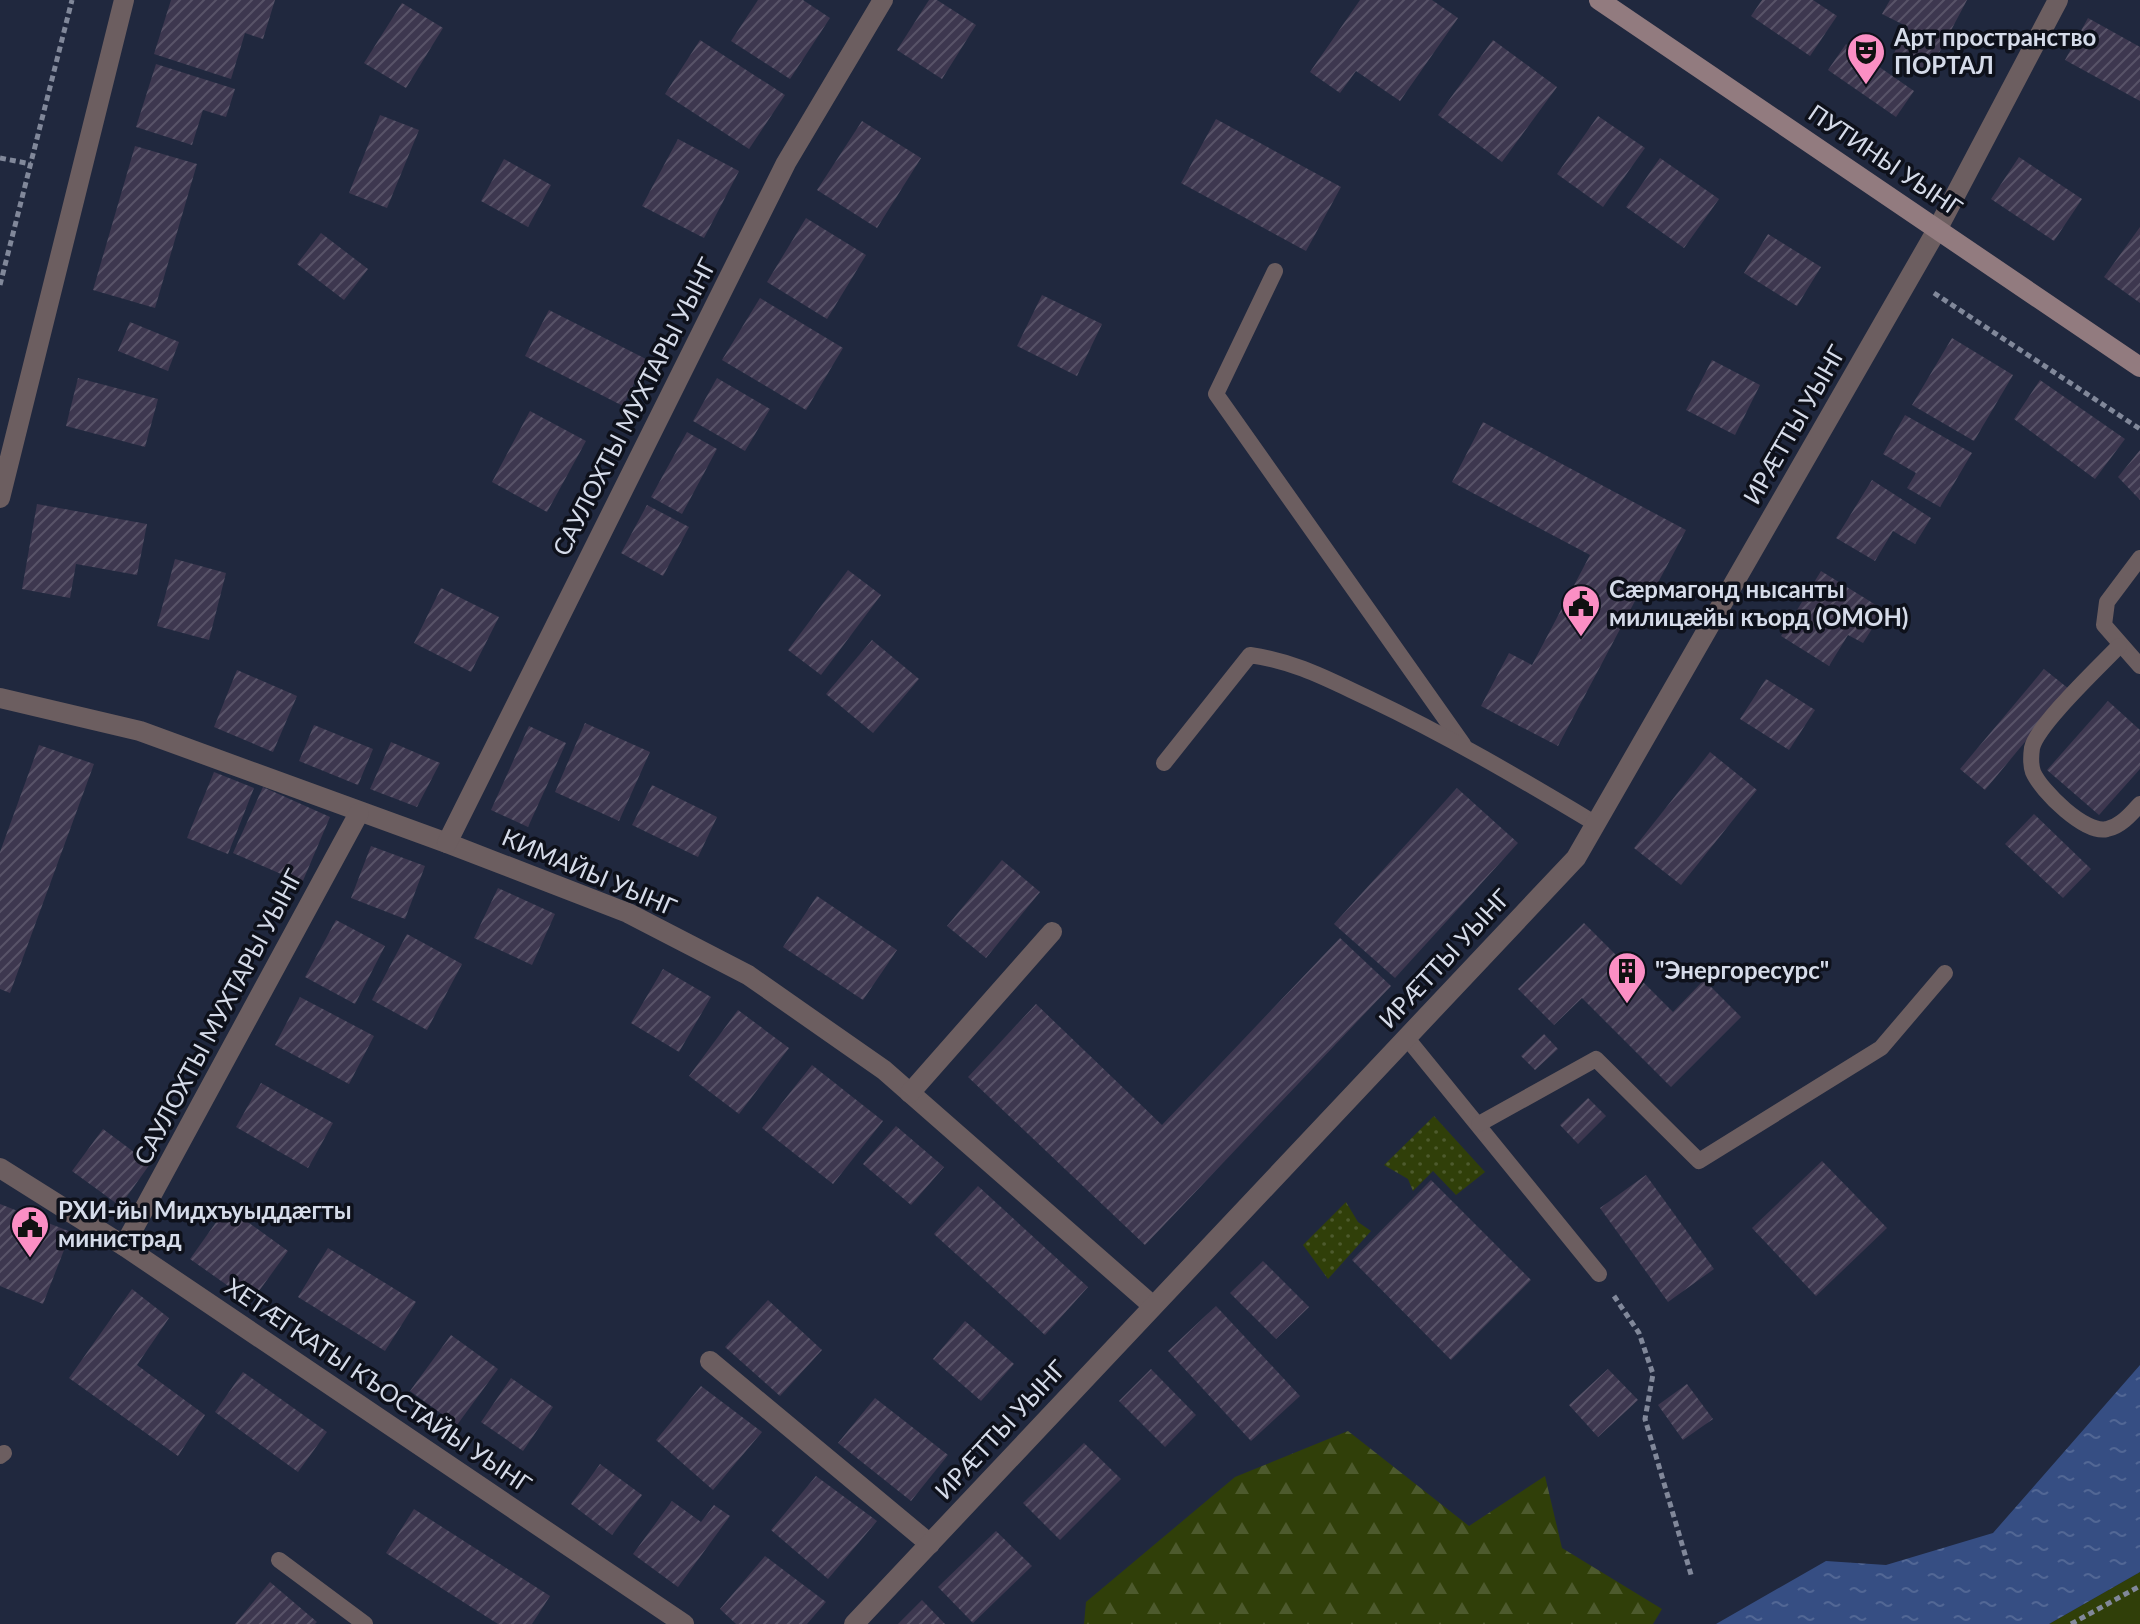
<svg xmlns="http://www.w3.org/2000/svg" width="2140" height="1624" font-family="Lato,sans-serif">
<defs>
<pattern id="grass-dots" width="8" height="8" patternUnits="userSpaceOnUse" patternTransform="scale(2)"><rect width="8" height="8" fill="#303f09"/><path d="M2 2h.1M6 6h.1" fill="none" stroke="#4d5a2d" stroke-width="1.8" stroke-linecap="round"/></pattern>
<pattern id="forest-firs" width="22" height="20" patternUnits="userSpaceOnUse" patternTransform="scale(2)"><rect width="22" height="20" fill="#303f09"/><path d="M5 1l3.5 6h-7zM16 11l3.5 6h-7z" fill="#4d5a2d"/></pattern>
<pattern id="water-ripples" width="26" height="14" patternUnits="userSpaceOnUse" patternTransform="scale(2)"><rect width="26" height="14" fill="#364e83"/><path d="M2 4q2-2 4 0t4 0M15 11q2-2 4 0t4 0" fill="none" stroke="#526795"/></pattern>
<pattern id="building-hatch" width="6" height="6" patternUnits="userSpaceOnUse" patternTransform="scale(2)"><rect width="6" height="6" fill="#3d374f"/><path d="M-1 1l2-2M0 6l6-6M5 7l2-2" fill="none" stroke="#585368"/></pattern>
</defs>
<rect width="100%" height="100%" fill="#20283e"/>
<g fill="url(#grass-dots)">
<polygon points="1434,1116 1485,1172 1456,1195 1433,1171 1413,1191 1408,1179 1384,1165"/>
<polygon points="1346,1202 1358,1222 1371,1231 1328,1279 1303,1245"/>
</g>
<polygon fill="url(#forest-firs)" points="1348,1431 1469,1526 1545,1476 1562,1548 1662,1609 1653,1624 1084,1624 1086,1602 1235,1477"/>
<polygon fill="#303f09" points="2140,1572 2140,1624 2049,1624"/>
<polygon fill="url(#water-ripples)" points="2140,1365 2140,1572 2049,1624 1716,1624 1826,1561 1886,1565 1993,1533"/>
<g fill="url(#building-hatch)">
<polygon points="171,0 275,0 263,39 245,33 231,79 154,54"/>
<polygon points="758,0 803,0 830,18 790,79 731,41"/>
<polygon points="929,0 937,0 976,25 942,79 897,50"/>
<polygon points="1360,0 1432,0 1458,18 1400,101 1356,71 1340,93 1310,72"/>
<polygon points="1762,0 1813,0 1837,16 1810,56 1751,16"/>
<polygon points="1890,0 1967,0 1928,74 1893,55 1908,27 1882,14"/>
<polygon points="402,3 443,28 406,88 364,63"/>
<polygon points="2088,18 2140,47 2140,101 2065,60"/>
<polygon points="700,40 785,95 749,149 665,94"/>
<polygon points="1493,40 1557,87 1502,162 1438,115"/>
<polygon points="1846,44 1914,91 1896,117 1828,70"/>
<polygon points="156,64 235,89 226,117 203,110 192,145 136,127"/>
<polygon points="380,115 419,130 387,208 349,193"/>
<polygon points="1598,116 1645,148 1603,207 1557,174"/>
<polygon points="1216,119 1341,187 1306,251 1181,183"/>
<polygon points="862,121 921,158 877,228 817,190"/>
<polygon points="678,139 739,171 704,238 642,206"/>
<polygon points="135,146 197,164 155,308 93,290"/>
<polygon points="2019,157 2082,199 2054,241 1991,199"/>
<polygon points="1660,158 1719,199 1684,248 1626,207"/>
<polygon points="504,159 551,185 528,227 481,201"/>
<polygon points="806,218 866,255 827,319 767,282"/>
<polygon points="2140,227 2140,303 2104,277"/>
<polygon points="321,233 368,269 344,300 297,264"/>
<polygon points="1768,234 1821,267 1797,306 1744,273"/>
<polygon points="1042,295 1102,324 1077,376 1017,346"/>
<polygon points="760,298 843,348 806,410 722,360"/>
<polygon points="549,310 646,359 623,406 525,356"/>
<polygon points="130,322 179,342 168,371 118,351"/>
<polygon points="1952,338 2013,375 1974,441 1912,405"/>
<polygon points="1712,360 1760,385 1735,435 1686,410"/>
<polygon points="78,378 158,399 145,447 66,426"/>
<polygon points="717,378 770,409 745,451 693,421"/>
<polygon points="2040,380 2125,439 2095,479 2014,419"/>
<polygon points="530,411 586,441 547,512 492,482"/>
<polygon points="1905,415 1972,453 1940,507 1907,488 1916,473 1883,454"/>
<polygon points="1483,422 1686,530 1654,590 1644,584 1558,746 1481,706 1509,653 1532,665 1590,555 1452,482"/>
<polygon points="687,432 717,449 682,514 651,497"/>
<polygon points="2140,450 2140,500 2118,477"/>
<polygon points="1872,480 1931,518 1915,544 1893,531 1875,561 1836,538"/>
<polygon points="37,504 147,524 137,575 76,564 70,598 22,589"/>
<polygon points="647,505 689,527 663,576 621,553"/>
<polygon points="175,559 226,573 209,640 157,626"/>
<polygon points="848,570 881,595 821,675 788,650"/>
<polygon points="1821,571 1884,610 1863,643 1848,635 1829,666 1781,636"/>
<polygon points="441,588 499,617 471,672 414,643"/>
<polygon points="872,640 919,679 873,733 826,694"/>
<polygon points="2044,669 2069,689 1985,790 1960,769"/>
<polygon points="237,670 297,696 273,752 214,727"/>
<polygon points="1766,679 1815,710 1789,750 1740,719"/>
<polygon points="2108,701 2140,730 2140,769 2099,815 2047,770"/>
<polygon points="585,723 650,752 619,821 555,792"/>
<polygon points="314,725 373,749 358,785 299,761"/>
<polygon points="529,726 566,743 528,827 491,810"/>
<polygon points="391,742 440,763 417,807 370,789"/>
<polygon points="39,745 94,764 10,993 0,989 0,852"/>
<polygon points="1710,752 1757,790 1681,885 1634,848"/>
<polygon points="214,772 254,788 228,854 187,838"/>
<polygon points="652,785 717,817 698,857 632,825"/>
<polygon points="263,787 330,817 302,883 233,853"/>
<polygon points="1457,788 1518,843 1395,978 1334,924"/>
<polygon points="2034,814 2091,869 2063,898 2005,844"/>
<polygon points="371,846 425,866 405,919 351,898"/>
<polygon points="1002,860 1040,892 986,958 947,926"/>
<polygon points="498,888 555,914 532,965 474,938"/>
<polygon points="817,896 897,950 863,1000 783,947"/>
<polygon points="336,920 385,946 355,1004 305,977"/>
<polygon points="1584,923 1673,1012 1704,980 1741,1017 1671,1087 1582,998 1554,1025 1518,989"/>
<polygon points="407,934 462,964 427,1030 372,1000"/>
<polygon points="1340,938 1391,986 1145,1245 968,1077 1036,1004 1162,1125"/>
<polygon points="663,969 711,997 679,1052 631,1023"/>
<polygon points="300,997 374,1036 349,1084 275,1045"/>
<polygon points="738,1010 789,1048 739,1114 689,1076"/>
<polygon points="1544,1034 1558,1049 1535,1070 1521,1056"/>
<polygon points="812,1065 883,1121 833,1184 762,1128"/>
<polygon points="261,1083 333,1123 308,1168 236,1127"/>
<polygon points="1588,1098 1606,1116 1578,1144 1560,1125"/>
<polygon points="896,1126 944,1167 911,1205 863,1164"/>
<polygon points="103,1129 150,1164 120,1206 72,1171"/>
<polygon points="1822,1161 1887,1228 1816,1296 1752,1228"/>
<polygon points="1646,1175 1714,1269 1668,1302 1600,1208"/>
<polygon points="1431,1180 1531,1280 1451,1360 1352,1260"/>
<polygon points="978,1186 1088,1287 1045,1335 934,1234"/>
<polygon points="0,1204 71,1232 43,1304 0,1286"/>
<polygon points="227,1207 288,1251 251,1302 190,1259"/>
<polygon points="328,1248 416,1302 385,1351 298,1297"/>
<polygon points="1263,1261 1309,1307 1276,1339 1230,1293"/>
<polygon points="132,1289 169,1318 137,1365 205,1415 178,1456 69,1378"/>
<polygon points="768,1300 822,1350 780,1396 725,1347"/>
<polygon points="1216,1306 1300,1396 1251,1441 1168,1351"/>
<polygon points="965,1321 1014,1364 981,1401 933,1359"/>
<polygon points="451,1335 498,1369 457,1425 410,1391"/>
<polygon points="1151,1369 1196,1415 1165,1447 1119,1401"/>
<polygon points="1608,1369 1638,1400 1598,1437 1569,1405"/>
<polygon points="243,1372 327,1432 298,1472 215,1412"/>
<polygon points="511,1378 553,1407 523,1451 481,1422"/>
<polygon points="1687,1384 1713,1419 1683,1440 1658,1405"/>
<polygon points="701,1386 762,1432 713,1490 656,1440"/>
<polygon points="875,1398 948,1455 911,1501 838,1443"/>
<polygon points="1084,1443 1121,1479 1060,1540 1023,1503"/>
<polygon points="600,1464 642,1495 612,1535 571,1504"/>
<polygon points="816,1476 877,1521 828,1579 771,1530"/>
<polygon points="672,1501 701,1522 714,1505 730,1516 678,1587 633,1554"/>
<polygon points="414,1509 550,1596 532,1624 498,1624 386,1553"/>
<polygon points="996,1531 1032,1566 973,1623 938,1587"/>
<polygon points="765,1556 826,1602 807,1624 736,1624 720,1609"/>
<polygon points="270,1582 317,1622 315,1624 235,1624"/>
<polygon points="922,1600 945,1624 898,1624"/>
</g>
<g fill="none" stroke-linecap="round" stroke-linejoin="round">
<g stroke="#81889a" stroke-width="5" stroke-dasharray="6 4" stroke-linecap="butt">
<polyline points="0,158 31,164"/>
<polyline points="0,285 72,0"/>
<polyline points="1934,293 2140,429"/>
<polyline points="1614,1296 1639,1333 1653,1374 1645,1419 1692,1578"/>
<polyline points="2071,1624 2140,1586"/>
</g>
<g stroke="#6c5e60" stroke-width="16">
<polyline points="1275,271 1216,394 1463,744"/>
<polyline points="2140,558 2107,602 2104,625 2140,666"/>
<path d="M 2119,646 C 2100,666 2037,725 2032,748 C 2031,755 2031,766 2033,772 C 2041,791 2086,835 2107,829 C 2121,826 2131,814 2140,804"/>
<path d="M 1164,763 L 1250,655 C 1297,662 1327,679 1370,699 C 1448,736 1521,779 1596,824"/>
<polyline points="1406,1037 1599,1274"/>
<polyline points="1479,1124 1596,1059 1699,1161 1881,1048 1945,973"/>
<polyline points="0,1456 4,1453"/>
<polyline points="279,1560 365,1624"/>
</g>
<g stroke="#6c5e60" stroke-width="20">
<polyline points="0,698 140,731 447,843 628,913 748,975 884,1070 1153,1306"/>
<polyline points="447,843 786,163 883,0"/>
<polyline points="910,1093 1052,932"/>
<polyline points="0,1168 124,1246 684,1624"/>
<polyline points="124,1246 359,813"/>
</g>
<g stroke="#6c5e60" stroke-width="20">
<polyline points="0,498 124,0"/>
<polyline points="710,1361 930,1544"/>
<polyline points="854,1624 1576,858 1938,228 2058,0"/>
</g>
<polyline stroke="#927b7f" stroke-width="20" points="1599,0 2140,367"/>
</g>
<defs>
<symbol id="theatre-pin" viewBox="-11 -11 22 30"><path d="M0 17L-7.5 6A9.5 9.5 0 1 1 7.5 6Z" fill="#fb8fc4" stroke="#0e111b"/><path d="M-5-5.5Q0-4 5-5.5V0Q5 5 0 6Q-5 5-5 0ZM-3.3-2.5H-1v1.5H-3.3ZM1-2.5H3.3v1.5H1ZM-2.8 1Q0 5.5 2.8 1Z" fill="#111"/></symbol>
<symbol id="civic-pin" viewBox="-11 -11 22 30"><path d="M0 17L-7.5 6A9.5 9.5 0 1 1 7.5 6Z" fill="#fb8fc4" stroke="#0e111b"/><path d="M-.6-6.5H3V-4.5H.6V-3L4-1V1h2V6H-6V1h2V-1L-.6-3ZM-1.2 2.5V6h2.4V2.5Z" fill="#111"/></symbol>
<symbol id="building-pin" viewBox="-11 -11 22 30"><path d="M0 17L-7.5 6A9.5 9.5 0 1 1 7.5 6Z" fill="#fb8fc4" stroke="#0e111b"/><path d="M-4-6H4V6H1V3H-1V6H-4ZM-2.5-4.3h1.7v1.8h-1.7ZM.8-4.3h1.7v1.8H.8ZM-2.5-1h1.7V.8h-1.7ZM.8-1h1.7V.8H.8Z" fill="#111"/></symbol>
</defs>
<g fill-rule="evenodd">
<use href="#theatre-pin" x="1844" y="30" width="44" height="60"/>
<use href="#civic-pin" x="1559" y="582" width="44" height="60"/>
<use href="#building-pin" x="1605" y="949" width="44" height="60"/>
<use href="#civic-pin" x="8" y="1203" width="44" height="60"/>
</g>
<g text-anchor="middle" stroke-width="7" stroke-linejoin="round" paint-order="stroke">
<g font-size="24" font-weight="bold" fill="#d5dbe9" stroke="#0e111b" text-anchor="start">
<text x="1894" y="46">Арт пространство<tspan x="1894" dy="28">ПОРТАЛ</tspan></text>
<text x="1609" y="598">Сæрмагонд нысанты<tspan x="1609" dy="28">милицæйы къорд (ОМОН)</tspan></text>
<text x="1655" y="979">"Энергоресурс"</text>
<text x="58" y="1219">РХИ-йы Мидхъуыддæгты<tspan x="58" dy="28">министрад</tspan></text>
</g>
<g font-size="24" fill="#d5dbe9" stroke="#0e111b">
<text transform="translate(1885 161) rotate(34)" y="8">ПУТИНЫ УЫНГ</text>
<text transform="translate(635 407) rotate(-63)" y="8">САУЛОХТЫ МУХТАРЫ УЫНГ</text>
<text transform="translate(1795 425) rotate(-60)" y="8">ИРÆТТЫ УЫНГ</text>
<text transform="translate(589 873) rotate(23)" y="8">КИМАЙЫ УЫНГ</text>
<text transform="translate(1445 959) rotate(-47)" y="8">ИРÆТТЫ УЫНГ</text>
<text transform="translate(219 1017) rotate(-62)" y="8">САУЛОХТЫ МУХТАРЫ УЫНГ</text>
<text transform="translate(378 1386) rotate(34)" y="8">ХЕТÆГКАТЫ КЪОСТАЙЫ УЫНГ</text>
<text transform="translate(1001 1430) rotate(-47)" y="8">ИРÆТТЫ УЫНГ</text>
</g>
</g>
</svg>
